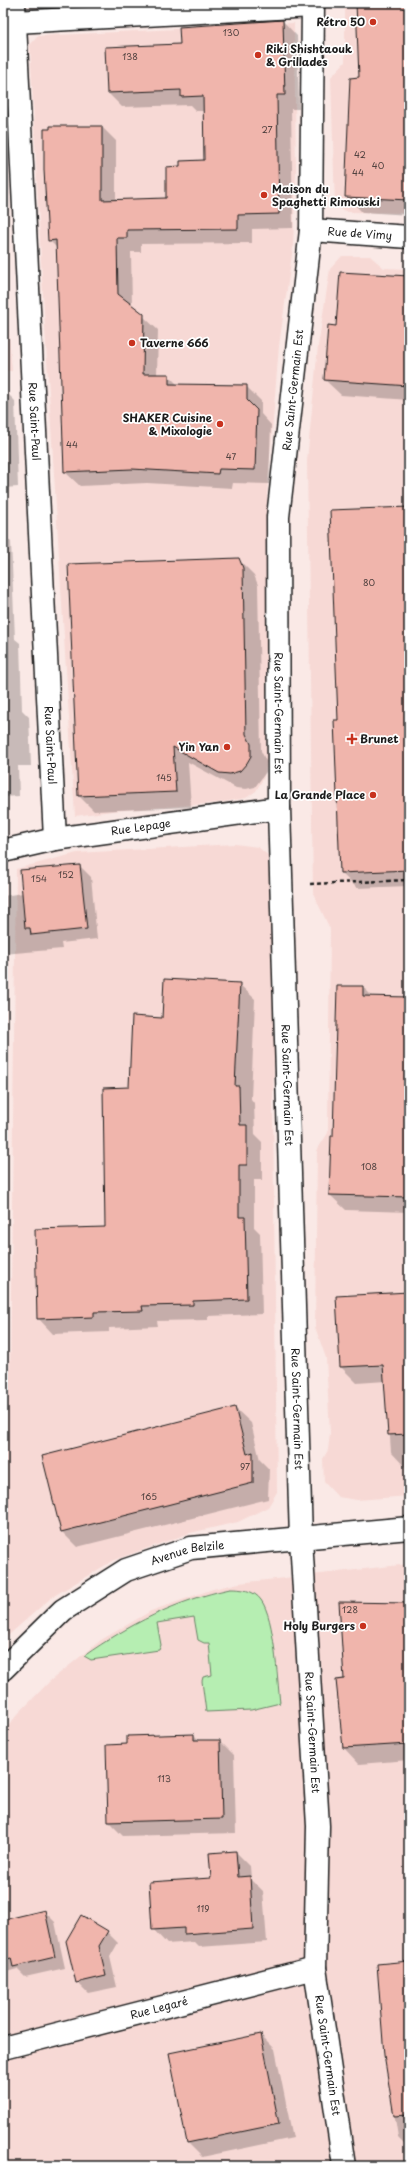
<svg xmlns="http://www.w3.org/2000/svg" width="412" height="2169" font-family="'Playpen Sans',sans-serif">
<rect width="100%" height="100%" fill="#fae9e6"/>
<filter id="ink" filterUnits="userSpaceOnUse"><feTurbulence type="fractalNoise" baseFrequency=".025" numOctaves="2"/><feDisplacementMap in="SourceGraphic" scale="8" xChannelSelector="R" yChannelSelector="G"/><feConvolveMatrix kernelMatrix="1 2 1 2 8 2 1 2 1" color-interpolation-filters="sRGB"/></filter>
<g filter="url(#ink)">
<g fill="#f7d9d5">
<polygon points="41,3 114,3 59,8"/>
<polygon points="345,3 409,3 409,213 348,212 335,207 331,77 345,62"/>
<polygon points="294,23 296,172 293,247 279,346 267,494 269,736 268,758 264,777 256,791 246,798 218,803 112,811 75,816 41,262 30,45 38,36"/>
<polygon points="342,256 370,256 384,268 409,269 409,1496 357,1500 338,1497 324,1482 323,1459 328,1450 330,1433 326,1358 315,1327 317,1150 328,1133 330,929 313,893 307,461 318,346 330,269"/>
<polygon points="3,258 12,371 3,371"/>
<polygon points="235,844 258,847 276,862 277,905 273,1103 277,1492 268,1507 238,1522 190,1533 114,1560 52,1597 3,1640 3,1379 10,1376 16,869 77,853"/>
<polygon points="409,1564 409,2166 3,2166 3,1733 16,1716 50,1681 101,1640 151,1611 213,1589 239,1583"/>
</g>
<path fill="#b6eeb2" stroke="#698567" d="M 230,1589 C 241,1589 254,1590 261,1600 C 275,1619 277,1678 280,1703 L 251,1710 L 206,1712 L 202,1681 L 203,1677 L 212,1675 L 209,1643 L 204,1643 L 198,1640 L 194,1617 L 157,1623 L 161,1645 L 159,1650 L 91,1660 L 84,1656 C 128,1625 177,1600 230,1589 Z"/>
<g fill="#0003">
<polygon points="357,3 409,3 409,215 362,212 346,196 360,78"/>
<polygon points="283,21 297,36 299,109 291,109 293,228 252,229 252,243 141,244 141,252 131,252 132,306 158,330 157,375 168,375 178,385 246,386 261,401 261,414 271,425 269,484 233,483 232,488 147,483 80,486 65,472 58,249 49,240 102,127 116,141 116,201 167,199 181,167 205,161 204,111 196,111 190,105 122,107 108,93 181,45"/>
<polygon points="409,277 409,400 341,395 325,380 337,327"/>
<polygon points="3,389 15,401 18,487 3,488"/>
<polygon points="409,508 409,886 357,888 341,873 339,721"/>
<polygon points="3,534 11,542 15,639 20,643 22,710 29,717 31,766 18,766 19,796 3,797"/>
<polygon points="238,559 254,575 258,585 261,751 266,761 266,772 255,787 246,789 236,788 188,762 191,807 94,811 79,796"/>
<polygon points="80,866 91,877 97,939 61,943 62,949 3,954 3,896 23,893"/>
<polygon points="239,984 255,999 251,1099 254,1103 255,1135 262,1142 262,1180 254,1180 254,1227 260,1233 262,1314 208,1316 208,1320 157,1321 158,1326 109,1328 109,1332 53,1334 38,1318 106,1228 130,1088 163,1019"/>
<polygon points="363,987 373,997 409,998 409,1212 346,1210 330,1195 334,1137"/>
<polygon points="409,1293 409,1468 406,1468 391,1452 386,1381 357,1383 341,1367"/>
<polygon points="235,1408 251,1423 260,1460 269,1469 268,1499 77,1547 62,1532"/>
<polygon points="408,1592 409,1592 409,1760 359,1764 344,1748 338,1681 345,1680 408,1604"/>
<polygon points="194,1735 200,1741 220,1741 234,1755 236,1833 123,1836 109,1822"/>
<polygon points="236,1852 250,1866 251,1879 263,1891 267,1942 199,1947 194,1942 167,1944 153,1929 212,1879"/>
<polygon points="405,1885 409,1885 409,2148 398,2137 385,2055 409,1962"/>
<polygon points="44,1911 55,1922 65,1968 25,1977 17,1969 3,1973 3,1921"/>
<polygon points="107,1932 118,1943 110,1957 117,1987 88,1993 77,1982"/>
<polygon points="261,2035 275,2049 293,2138 202,2157 188,2143"/>
</g>
<g fill="#f0b5ac" stroke="#1c1c1c">
<polygon points="356,3 409,3 409,200 345,197 350,78 359,77"/>
<polygon points="283,20 285,95 277,95 279,214 238,215 238,229 127,230 127,238 117,238 118,294 144,314 143,374 169,374 169,384 247,385 247,400 257,410 255,470 219,469 218,474 132,469 64,472 56,240 48,241 44,170 44,129 50,129 50,126 102,126 102,200 166,198 166,167 180,166 180,161 204,160 203,96 181,97 181,90 107,93 105,47 180,44 179,27"/>
<polygon points="340,272 409,276 409,386 324,380 328,325 336,326"/>
<polygon points="409,507 409,870 340,873 334,720 338,720 330,510"/>
<polygon points="239,558 243,568 246,734 251,744 251,756 247,763 240,771 230,774 219,773 173,747 176,792 78,796 68,564"/>
<polygon points="80,865 87,929 31,935 30,928 25,928 20,870"/>
<polygon points="164,979 240,983 235,1086 239,1086 240,1125 247,1125 247,1165 239,1165 239,1217 245,1217 247,1299 193,1301 193,1305 142,1306 143,1311 94,1312 94,1317 37,1319 35,1229 105,1227 103,1088 129,1087 132,1016 162,1018"/>
<polygon points="337,986 363,986 363,996 409,997 409,1197 329,1195 331,1136 333,1136"/>
<polygon points="409,1292 409,1434 388,1435 383,1365 340,1367 336,1296"/>
<polygon points="235,1407 247,1454 253,1452 253,1483 61,1532 42,1456"/>
<polygon points="339,1602 409,1603 409,1744 343,1748 336,1680 344,1679"/>
<polygon points="194,1734 194,1740 220,1740 222,1819 108,1822 106,1745 127,1744 127,1736"/>
<polygon points="236,1851 238,1877 250,1876 253,1929 184,1934 184,1928 152,1930 149,1882 211,1878 209,1853"/>
<polygon points="45,1910 55,1957 13,1967 11,1958 3,1960 3,1920"/>
<polygon points="81,1915 108,1931 99,1946 106,1976 76,1983 66,1941"/>
<polygon points="409,1961 409,2115 394,2116 384,2055 377,1964"/>
<polygon points="261,2034 279,2124 187,2143 169,2053"/>
</g>
<g fill="none" stroke-linecap="round" stroke-linejoin="round">
<defs>
<g id="street">
<path id="s1" d="M 14,3 L 55,839"/>
<polyline points="15,22 313,6"/>
<path id="s2" d="M 311,230 L 409,237"/>
<path id="s3" d="M 3,851 L 55,839 L 279,808"/>
<path id="s4" d="M 3,2048 L 315,1968"/>
</g>
<g id="secondary">
<path id="s5" d="M 313,3 L 311,230 L 278,517 L 279,808 L 301,1539 L 318,1826 L 315,1968 L 344,2166"/>
<path id="s6" d="M 3,1669 L 63,1610 L 126,1570 L 191,1548 L 409,1528"/>
</g>
</defs>
<use href="#street" stroke="#1c1c1c" stroke-width="25"/>
<use href="#secondary" stroke="#1c1c1c" stroke-width="25"/>
<polyline stroke="#1c1c1c" stroke-width="2.5" stroke-dasharray="4 3" stroke-linecap="butt" points="310,884 409,880"/>
<use href="#street" stroke="#fff" stroke-width="22"/>
<use href="#secondary" stroke="#fff" stroke-width="22"/>
</g>
</g>
<g fill="#c8321e" stroke="#fff" stroke-width="1.5">
<circle cx="373" cy="22" r="4"/>
<circle cx="258" cy="55" r="4"/>
<circle cx="264" cy="195" r="4"/>
<circle cx="132" cy="343" r="4"/>
<circle cx="220" cy="424" r="4"/>
<path d="M350 733h4v4h4v4h-4v4h-4v-4h-4v-4h4z"/>
<circle cx="227" cy="747" r="4"/>
<circle cx="373" cy="795" r="4"/>
<circle cx="363" cy="1626" r="4"/>
</g>
<g text-anchor="middle" stroke-width="3.5" stroke-linejoin="round" paint-order="stroke">
<g font-size="9" fill="#514240">
<text x="231" y="36">130</text>
<text x="130" y="60">138</text>
<text x="267" y="133">27</text>
<text x="360" y="158">42</text>
<text x="378" y="169">40</text>
<text x="358" y="176">44</text>
<text x="72" y="448">44</text>
<text x="231" y="460">47</text>
<text x="369" y="586">80</text>
<text x="164" y="781">145</text>
<text x="66" y="878">152</text>
<text x="39" y="882">154</text>
<text x="369" y="1170">108</text>
<text x="245" y="1470">97</text>
<text x="149" y="1500">165</text>
<text x="350" y="1613">128</text>
<text x="164" y="1782">113</text>
<text x="203" y="1912">119</text>
</g>
<g font-size="11" font-weight="bold" fill="#1c1c1c" stroke="#fff" text-anchor="end">
<text x="365" y="26">Rétro 50</text>
<text x="266" y="53" text-anchor="start">Riki Shishtaouk<tspan x="266" dy="13">&amp; Grillades</tspan></text>
<text x="272" y="193" text-anchor="start">Maison du<tspan x="272" dy="13">Spaghetti Rimouski</tspan></text>
<text x="140" y="347" text-anchor="start">Taverne 666</text>
<text x="212" y="422">SHAKER Cuisine<tspan x="212" dy="13">&amp; Mixologie</tspan></text>
<text x="360" y="743" text-anchor="start">Brunet</text>
<text x="219" y="751">Yin Yan</text>
<text x="365" y="799">La Grande Place</text>
<text x="355" y="1630">Holy Burgers</text>
</g>
<g font-size="11" fill="#1c1c1c" stroke="#fff">
<text dy="4" stroke="none"><textPath href="#s2" startOffset="49">Rue de Vimy</textPath></text>
<text transform="translate(293 390) rotate(-84)" y="4">Rue Saint-Germain Est</text>
<text dy="4" stroke="none"><textPath href="#s1" startOffset="419">Rue Saint-Paul</textPath></text>
<text dy="4" stroke="none"><textPath href="#s5" startOffset="712">Rue Saint-Germain Est</textPath></text>
<text dy="4" stroke="none"><textPath href="#s1" startOffset="743">Rue Saint-Paul</textPath></text>
<text dy="4" stroke="none"><textPath href="#s3" startOffset="140">Rue Lepage</textPath></text>
<text dy="4" stroke="none"><textPath href="#s5" startOffset="1084">Rue Saint-Germain Est</textPath></text>
<text dy="4" stroke="none"><textPath href="#s5" startOffset="1408">Rue Saint-Germain Est</textPath></text>
<text dy="4" stroke="none"><textPath href="#s6" startOffset="223">Avenue Belzile</textPath></text>
<text dy="4" stroke="none"><textPath href="#s5" startOffset="1732">Rue Saint-Germain Est</textPath></text>
<text dy="4" stroke="none"><textPath href="#s4" startOffset="161">Rue Legaré</textPath></text>
<text dy="4" stroke="none"><textPath href="#s5" startOffset="2056">Rue Saint-Germain Est</textPath></text>
</g>
</g>
<rect width="412" height="2169" fill="none" stroke="#fff" stroke-width="16"/>
<rect x="8" y="8" width="396" height="2153" fill="none" stroke="#1c1c1c" stroke-width="1.5" filter="url(#ink)"/>
</svg>
